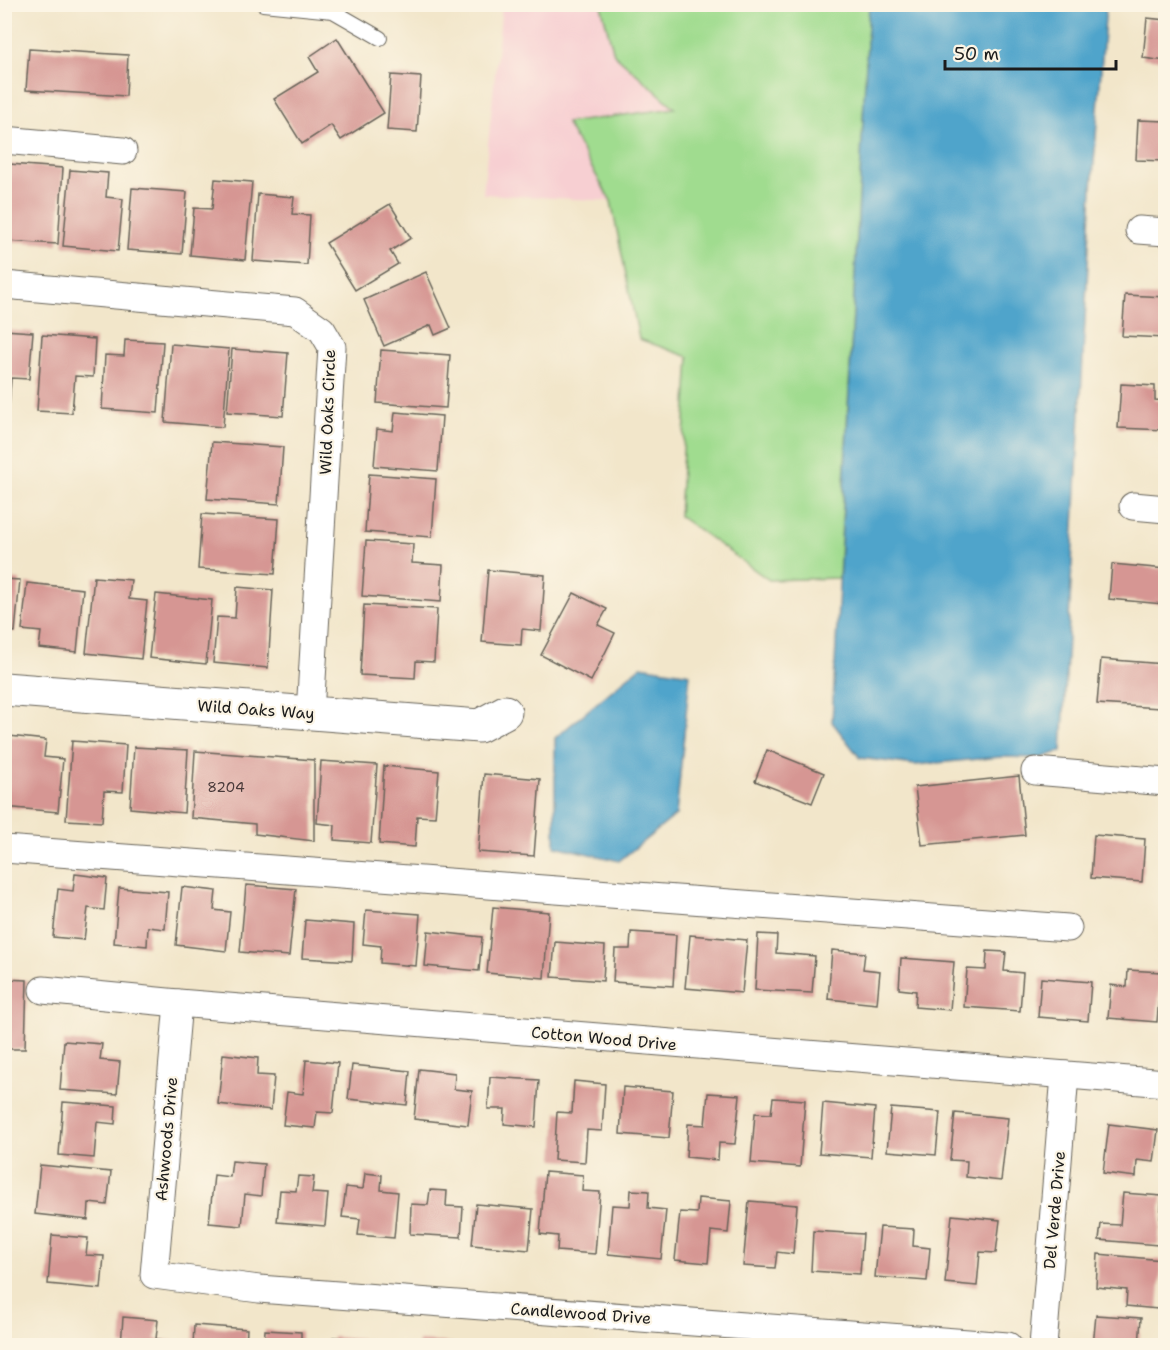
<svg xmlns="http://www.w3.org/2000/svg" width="1170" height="1350" font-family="'Shantell Sans',sans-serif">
<rect width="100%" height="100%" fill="#fcf5e5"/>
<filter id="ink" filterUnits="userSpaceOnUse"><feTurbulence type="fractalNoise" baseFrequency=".0167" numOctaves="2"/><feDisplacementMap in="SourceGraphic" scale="12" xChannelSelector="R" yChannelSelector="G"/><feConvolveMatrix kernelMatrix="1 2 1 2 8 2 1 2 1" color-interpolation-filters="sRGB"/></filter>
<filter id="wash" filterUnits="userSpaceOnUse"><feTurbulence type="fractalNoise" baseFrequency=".008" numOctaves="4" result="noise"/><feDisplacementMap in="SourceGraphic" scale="24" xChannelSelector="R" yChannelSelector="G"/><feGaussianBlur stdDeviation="1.35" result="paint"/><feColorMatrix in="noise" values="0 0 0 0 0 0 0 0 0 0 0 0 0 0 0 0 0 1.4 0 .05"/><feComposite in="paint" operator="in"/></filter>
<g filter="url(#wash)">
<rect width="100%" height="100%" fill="#f2e6ca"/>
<polygon fill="#f7cfd2" points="502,5 601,5 614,54 676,109 566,123 611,201 483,194"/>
<polygon fill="#a0dc8f" stroke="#5e7c56" stroke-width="1.5" points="601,5 869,5 839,578 769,580 679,516 689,357 639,339 611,201 566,123 675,108 614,54"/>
<g fill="#50a4cb" stroke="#366074" stroke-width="1.5">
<polygon points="869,5 1106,5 1092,189 1062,751 1041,758 1001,757 915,765 860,758 832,722"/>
<polygon points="641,666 690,674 676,815 619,861 555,846 555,738"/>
</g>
<g id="blocks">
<g fill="#d69693">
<polygon points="1147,18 1166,20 1166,61 1143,58"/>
<polygon points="337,38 384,113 341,140 331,125 302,144 274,99 318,72 309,57"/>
<polygon points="29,49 128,55 126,96 26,90"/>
<polygon points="391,75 421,77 417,132 387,130"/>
<polygon points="1138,120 1166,121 1166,161 1136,160"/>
<polygon points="9,164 63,168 58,244 4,241"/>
<polygon points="70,170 108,173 106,197 123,199 118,251 63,246"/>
<polygon points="215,179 252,182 245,260 190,255 194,208 212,209"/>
<polygon points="132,188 187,192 182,254 127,250"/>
<polygon points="258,194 294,197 292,214 310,215 307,265 253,261"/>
<polygon points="390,204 411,238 390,251 398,264 355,290 326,243"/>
<polygon points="426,272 451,328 435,335 431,325 384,346 364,300"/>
<polygon points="1125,295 1166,297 1166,338 1122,336"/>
<polygon points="4,330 33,332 29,379 11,378 9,409 4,409"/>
<polygon points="42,335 95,339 93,377 75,376 72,413 37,411"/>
<polygon points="125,340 163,342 158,413 102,409 105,355 124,356"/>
<polygon points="171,344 229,349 223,427 165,422"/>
<polygon points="232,349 288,353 283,416 227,412"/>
<polygon points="381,350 450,355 446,408 377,403"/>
<polygon points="1121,384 1155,386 1155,400 1166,401 1166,430 1118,428"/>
<polygon points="395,412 442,416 438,471 374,466 377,429 393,431"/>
<polygon points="212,442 283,447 279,504 207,499"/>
<polygon points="369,474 436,479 432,537 365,532"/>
<polygon points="202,514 279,519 275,574 198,569"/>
<polygon points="366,541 413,544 412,563 443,565 441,602 362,596"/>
<polygon points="1112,564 1166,569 1163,604 1109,599"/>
<polygon points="488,570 545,575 541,631 522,629 521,645 482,642"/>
<polygon points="94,577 131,580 129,599 147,601 141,659 86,653"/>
<polygon points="4,579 20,580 15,632 4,631"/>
<polygon points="27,583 83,589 77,652 39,648 41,632 22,630"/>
<polygon points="237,587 273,590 268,668 213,663 217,617 235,618"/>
<polygon points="574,593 607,609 598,625 615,633 591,681 541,655"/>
<polygon points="156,594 212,600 206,664 149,658"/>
<polygon points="364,605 437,609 434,662 416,661 415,678 360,675"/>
<polygon points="1101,659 1164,664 1160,708 1097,704"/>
<polygon points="9,736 46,740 44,757 63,759 58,812 4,807"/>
<polygon points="72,741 126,745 123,792 104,791 102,822 66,820"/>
<polygon points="134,747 188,750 184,813 130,808"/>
<polygon points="767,750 824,773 812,803 755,781"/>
<polygon points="195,751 314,760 314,841 255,834 255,824 191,818"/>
<polygon points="321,761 377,765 371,843 334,840 335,825 317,823"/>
<polygon points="384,766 439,771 435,817 417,816 415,847 379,844"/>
<polygon points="484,774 540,779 534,856 478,852"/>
<polygon points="1019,776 1025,835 922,845 915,787"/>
<polygon points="1094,835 1145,839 1142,882 1091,878"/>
<polygon points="75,874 107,878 104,910 88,908 84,940 53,937 58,889 73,891"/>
<polygon points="246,885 296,889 289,956 240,952"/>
<polygon points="182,887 216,891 214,910 230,912 226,951 176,945"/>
<polygon points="119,888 168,892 165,929 148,927 147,946 114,943"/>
<polygon points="493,907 549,912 544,978 487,973"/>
<polygon points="366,910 420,914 416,966 380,963 381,946 363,944"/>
<polygon points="305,920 354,924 352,961 302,958"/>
<polygon points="428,931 482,937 479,971 425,966"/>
<polygon points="631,932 676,935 673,986 613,982 615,949 630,949"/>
<polygon points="758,934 777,935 776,953 815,956 812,993 755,990"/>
<polygon points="690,935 747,940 742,993 685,988"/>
<polygon points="555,942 605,946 603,981 552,977"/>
<polygon points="832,950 865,953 863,969 880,971 877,1004 828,999"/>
<polygon points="987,951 1006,952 1004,971 1023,973 1020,1011 964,1007 967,969 986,970"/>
<polygon points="901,958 954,962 950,1010 915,1007 916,991 899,989"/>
<polygon points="1128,970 1161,972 1157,1022 1108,1018 1111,985 1127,987"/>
<polygon points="1041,978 1091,982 1088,1021 1038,1017"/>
<polygon points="4,979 27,980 25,1049 4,1049"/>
<polygon points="64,1041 102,1044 100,1060 120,1062 117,1094 60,1090"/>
<polygon points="223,1054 258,1058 257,1075 274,1076 271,1110 218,1104"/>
<polygon points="306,1060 338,1063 333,1113 317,1112 315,1128 283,1125 287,1092 303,1094"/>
<polygon points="352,1065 410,1071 407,1105 348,1099"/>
<polygon points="419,1069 455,1073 454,1089 472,1091 468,1125 414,1119"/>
<polygon points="490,1077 539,1080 536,1127 504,1124 505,1109 488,1109"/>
<polygon points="574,1081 605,1084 602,1131 587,1130 585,1162 554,1160 557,1112 572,1113"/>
<polygon points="623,1087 673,1091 669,1138 620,1134"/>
<polygon points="708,1093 740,1095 735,1144 719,1143 718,1160 686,1157 688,1124 705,1125"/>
<polygon points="773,1098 805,1100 800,1167 751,1163 755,1113 771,1114"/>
<polygon points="63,1102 116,1106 115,1124 97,1122 94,1158 59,1155"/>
<polygon points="823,1103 875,1108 871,1157 819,1153"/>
<polygon points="891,1108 940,1112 936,1155 887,1151"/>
<polygon points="955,1113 1008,1118 1001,1181 966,1177 967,1161 950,1160"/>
<polygon points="1109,1124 1158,1130 1154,1162 1137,1160 1136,1177 1103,1173"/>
<polygon points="232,1161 264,1164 261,1196 245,1194 242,1226 209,1223 214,1175 230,1177"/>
<polygon points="40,1165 111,1172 107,1205 89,1203 88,1220 35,1214"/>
<polygon points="545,1172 583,1175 582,1191 600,1192 595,1254 557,1251 558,1236 540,1234"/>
<polygon points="365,1173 382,1175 381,1190 398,1192 394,1238 358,1235 360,1219 342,1217 346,1187 363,1189"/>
<polygon points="298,1176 314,1177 312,1193 328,1194 325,1226 277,1222 280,1190 296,1191"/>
<polygon points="430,1190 447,1191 446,1206 463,1207 461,1237 410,1234 411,1204 428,1205"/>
<polygon points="631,1190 649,1191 648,1208 666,1210 661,1259 608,1254 612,1205 630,1206"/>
<polygon points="1123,1193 1162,1196 1158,1245 1099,1240 1101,1224 1120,1225"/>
<polygon points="698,1198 731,1201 728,1233 711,1231 708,1263 675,1260 680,1212 697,1213"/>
<polygon points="749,1201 797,1205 793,1254 777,1252 775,1268 743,1266"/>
<polygon points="476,1204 533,1209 529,1250 472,1245"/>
<polygon points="952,1215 1000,1220 996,1253 980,1252 977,1286 945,1283"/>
<polygon points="880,1227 914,1229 913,1246 930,1248 927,1281 875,1277"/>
<polygon points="813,1231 863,1234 860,1274 811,1271"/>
<polygon points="52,1235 88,1238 86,1255 104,1256 101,1289 48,1284"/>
<polygon points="1098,1254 1162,1260 1158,1309 1126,1306 1127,1290 1096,1287"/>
<polygon points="1096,1315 1141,1318 1139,1346 1093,1346"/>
<polygon points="123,1317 158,1320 156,1339 174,1341 173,1346 121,1346"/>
<polygon points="194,1325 247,1329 246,1346 193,1346"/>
<polygon points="265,1330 301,1332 301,1346 264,1346"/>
<polygon points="333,1337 387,1341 386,1346 332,1346"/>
<polygon points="419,1341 453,1343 453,1346 418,1346"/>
</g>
</g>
</g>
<g filter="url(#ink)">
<use href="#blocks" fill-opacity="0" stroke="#676359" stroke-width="1.5"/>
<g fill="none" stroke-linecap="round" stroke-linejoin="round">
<defs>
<polyline id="service" points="263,4 333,11 380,38"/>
<g id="minor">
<polyline points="4,140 123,151"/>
<polyline points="1139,230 1166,232"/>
<polyline points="4,285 295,311 322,330 332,347 310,713"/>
<polyline points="1133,506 1166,509"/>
<polyline points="1035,771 1166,782"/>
<polyline points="4,849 1068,928"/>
<polyline points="43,990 178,1003 1166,1083"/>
<polyline points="178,1003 154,1275 259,1289 1008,1346"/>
<polyline points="1043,1346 1065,1075"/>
</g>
<polyline id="tertiary" points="4,689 479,726 505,712"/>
</defs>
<use href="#service" stroke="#676359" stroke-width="16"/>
<use href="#minor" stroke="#676359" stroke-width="29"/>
<use href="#tertiary" stroke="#676359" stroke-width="35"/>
<use href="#service" stroke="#fff" stroke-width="14"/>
<use href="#minor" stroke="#fff" stroke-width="27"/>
<use href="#tertiary" stroke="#fff" stroke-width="33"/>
</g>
</g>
<g text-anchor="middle" stroke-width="4.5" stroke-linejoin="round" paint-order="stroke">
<g font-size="14" fill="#4a3a3a">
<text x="226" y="792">8204</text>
</g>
<g font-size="16" fill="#1c1c1c" stroke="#fcf5e5">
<text transform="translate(327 412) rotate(-88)" y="6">Wild Oaks Circle</text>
<text transform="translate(256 709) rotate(4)" y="6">Wild Oaks Way</text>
<text transform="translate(604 1038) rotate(5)" y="6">Cotton Wood Drive</text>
<text transform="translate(166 1139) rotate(-85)" y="6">Ashwoods Drive</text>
<text transform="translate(1054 1210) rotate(-85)" y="6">Del Verde Drive</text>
<text transform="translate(581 1313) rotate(4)" y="6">Candlewood Drive</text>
</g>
</g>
<rect width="1170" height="1350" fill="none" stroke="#fcf5e5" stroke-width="24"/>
<path d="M945 60v9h171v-9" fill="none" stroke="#1c1c1c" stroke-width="3"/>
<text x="954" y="60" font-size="18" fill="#1c1c1c" stroke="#fcf5e5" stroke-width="4.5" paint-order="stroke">50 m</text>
</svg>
